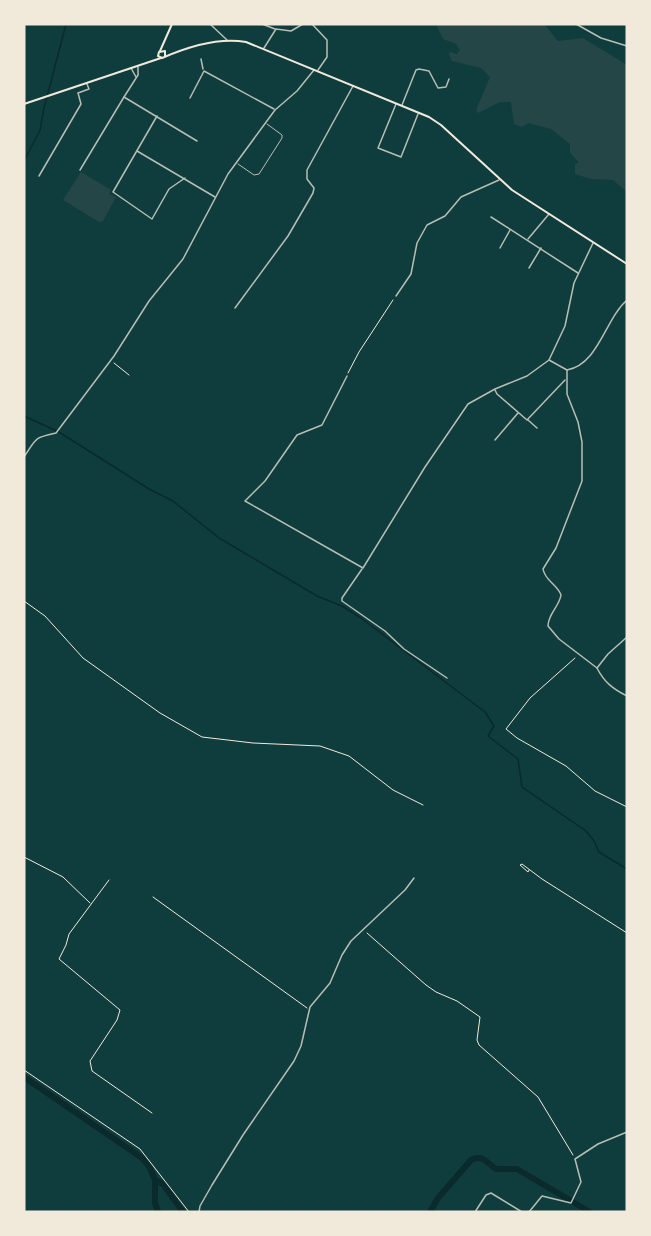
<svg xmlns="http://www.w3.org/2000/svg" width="651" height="1236" font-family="Roboto,sans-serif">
<rect width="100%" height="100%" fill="#0f3d3e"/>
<g fill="#244646">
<polygon points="436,24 544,24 558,41 583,38 627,65 627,192 613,180 591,179 575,174 575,164 579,163 570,152 570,144 551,129 528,123 522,127 514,124 511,102 500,102 478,113 476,110 490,77 481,68 452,61 449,54 450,52 457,54 460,50 456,44 443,39"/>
<polygon points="81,172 111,190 109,194 116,197 103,221 99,222 63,200"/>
</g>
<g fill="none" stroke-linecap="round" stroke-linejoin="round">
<g stroke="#0a2a2b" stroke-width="1.5">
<polyline points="134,24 145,24"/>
<polyline points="24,161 40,130 44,108 66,24"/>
<polyline points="24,416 59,432 149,489 173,501 219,538 317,596 342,606 361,618 485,712 494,726 488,736 518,759 522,787 586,831 594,841 599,852 627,869"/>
</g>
<g stroke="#0a2a2b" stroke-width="6">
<polyline points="24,1077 142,1158 149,1166 155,1180 163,1184 183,1212"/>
<polyline points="155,1180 155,1203 158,1212"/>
<path d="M 430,1212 L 438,1198 L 471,1160 C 483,1154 487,1163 496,1169 L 517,1169 L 590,1212"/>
</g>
<g stroke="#f1e9da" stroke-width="1">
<polyline points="114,363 129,375"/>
<polyline points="348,373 359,352 393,300"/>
<polyline points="24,601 45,616 83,658 160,713 202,737 253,743 320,746 349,756 393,790 423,805"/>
<polyline points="575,658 530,698 506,729 517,738 566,766 595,791 627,807"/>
<polyline points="24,857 63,877 90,903"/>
<polyline points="529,870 528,872 520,865 522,864 542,879 627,933"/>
<polyline points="109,880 69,934 66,945 59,959 120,1010 117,1020 90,1061 92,1071 152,1113"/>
<polyline points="153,897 307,1008"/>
<polyline points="367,933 426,985 436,992 457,1001 480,1017 477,1040 479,1045 538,1097 573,1155"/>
<polyline points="24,1070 140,1149 189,1212"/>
</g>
<polyline stroke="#b8beb3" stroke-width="1" points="238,164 254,175 259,174 282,138 282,135 267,124"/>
<g stroke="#b8beb3" stroke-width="1.5">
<polyline points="210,24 227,40"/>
<polyline points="262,24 275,29"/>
<polyline points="312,24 327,40 327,57 318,70"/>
<polyline points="576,24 601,38 627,46"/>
<polyline points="264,48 276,29 291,31 303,24"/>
<polyline points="201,59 203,69"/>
<polyline points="138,67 138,75 124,97 197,141"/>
<polyline points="131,68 136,77"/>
<polyline points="190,98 204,71 274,109"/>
<polyline points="396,104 378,148 401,157 418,114"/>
<polyline points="402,105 416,70 419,69 429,71 438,88 446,87 449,79"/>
<polyline points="157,116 113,192 152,219 169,189 185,178"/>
<polyline points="137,151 215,197"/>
<polyline points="80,170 124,97"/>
<polyline points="39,176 81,104 78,93 89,89 87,84"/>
<polyline points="491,217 578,273"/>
<polyline points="528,239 549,214"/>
<path d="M 593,243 L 574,283 L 565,326 L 549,360 L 567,370 C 599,364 605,319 627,300"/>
<polyline points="500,248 510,230"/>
<polyline points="529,268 541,248"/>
<polyline points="396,296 411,274 417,243 427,225 445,216 461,197 499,180"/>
<polyline points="235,308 288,236 313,193 314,188 307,179 307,170 353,86"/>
<path d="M 567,370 L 567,394 L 578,422 L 582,442 L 582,481 L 556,548 L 543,569 C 545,581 557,584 561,595 C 559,607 548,614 548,626 L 559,639 L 597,668"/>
<polyline points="347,376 322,425 297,435 265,481 245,501 363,568 425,467 468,404 495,389 527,376 549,360"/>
<polyline points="495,390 497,394 527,420 565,380"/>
<polyline points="528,420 537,428"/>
<polyline points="495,440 518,413"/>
<path d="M 24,457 C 37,438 33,438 56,433 L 114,356 L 149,301 L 183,259 L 228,174 L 275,110 L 297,91 L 314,70"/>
<polyline points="362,569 342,598 342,601 385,631 404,649 447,678"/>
<path d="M 627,637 L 608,654 L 597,668 C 604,682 613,689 627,696"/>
<polyline points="199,1212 200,1206 212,1185 243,1135 294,1061 301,1046 310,1007 330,983 342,955 351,941 405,890 414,878"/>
<polyline points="475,1212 486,1195 491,1193 522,1212"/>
<polyline points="529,1212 542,1196 571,1203 581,1182 575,1159 598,1144 627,1132"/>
</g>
<g stroke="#f1e9da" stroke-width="2">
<polyline points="160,51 172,24"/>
<path d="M 165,57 L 165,51 L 159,52 L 158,56 L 162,58 C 187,47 218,37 246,42 L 429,117 L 441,125 L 512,190 L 627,264"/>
<polyline points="24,104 161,58"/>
</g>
</g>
<rect width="651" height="1236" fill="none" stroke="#f1e9da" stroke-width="51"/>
</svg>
